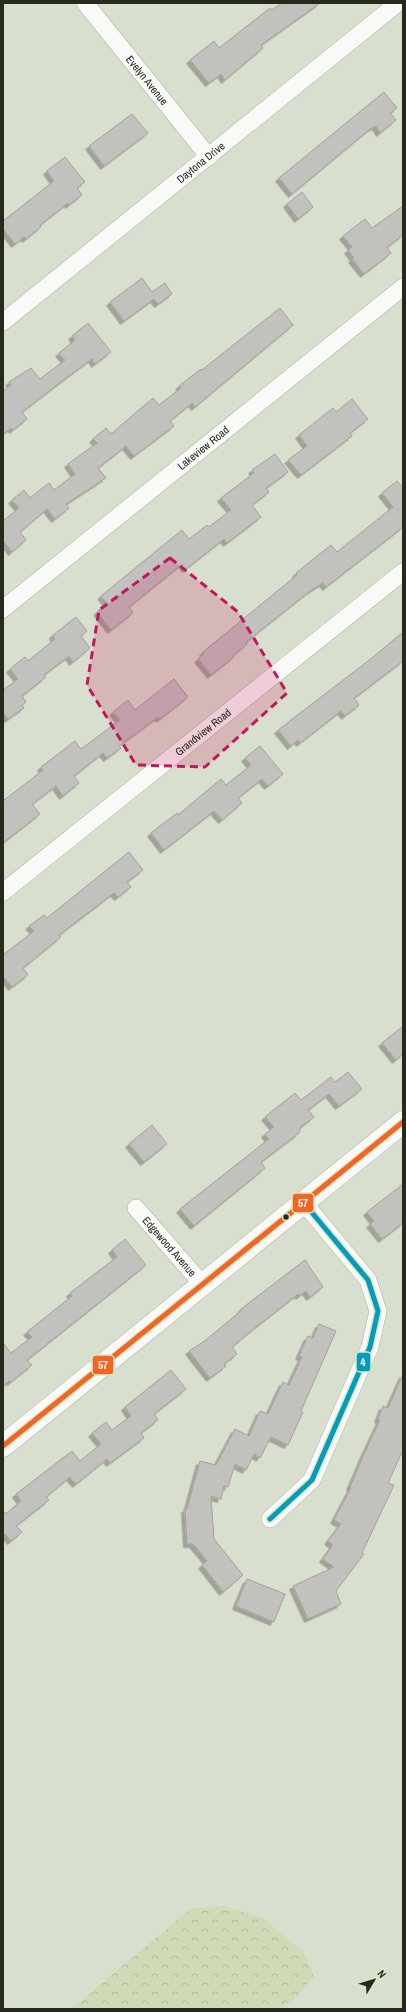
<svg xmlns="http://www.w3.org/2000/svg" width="406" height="2012" font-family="'Archivo Narrow',sans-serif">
<defs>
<pattern id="forest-crowns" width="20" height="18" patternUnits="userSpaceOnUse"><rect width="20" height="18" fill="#cfdbb6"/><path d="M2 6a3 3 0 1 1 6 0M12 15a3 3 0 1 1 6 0" fill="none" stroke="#b2bc9c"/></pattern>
<filter id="shadow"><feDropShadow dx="-3.5" dy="3.5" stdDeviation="0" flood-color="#0004"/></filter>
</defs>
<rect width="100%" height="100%" fill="#d9dfce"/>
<polygon fill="url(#forest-crowns)" points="224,1906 261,1917 303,1951 314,1976 298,1996 280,2009 71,2009 190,1909"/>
<g fill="#c2c1be" stroke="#a3a19e" filter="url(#shadow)">
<polygon points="282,3 320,3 261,45 263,48 225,80 221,74 209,83 190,60 214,41 219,48 270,8 272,10"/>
<polygon points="384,92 397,108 390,113 396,120 380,133 376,126 370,129 292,194 279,178"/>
<polygon points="132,114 148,133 104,166 89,146"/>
<polygon points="65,157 85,182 77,188 82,195 69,205 68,203 40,225 41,227 26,239 24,237 15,244 3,229 3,221 54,181 47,171"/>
<polygon points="302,192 313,207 298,219 287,204"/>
<polygon points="403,206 403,235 387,247 391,253 364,274 352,259 354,258 348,250 352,247 343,236 365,219 372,228"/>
<polygon points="142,278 152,292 165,283 172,294 158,304 154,299 124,321 110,302"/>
<polygon points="280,308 293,325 195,407 192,403 170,421 174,426 134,456 126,446 98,468 106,478 66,504 69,508 55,519 47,509 20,532 26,540 12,552 3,541 3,521 19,508 12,500 24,490 30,498 49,483 54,490 75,474 68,464 97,443 93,439 106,428 111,434 153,398 159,405 181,388 179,386 201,369 202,370"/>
<polygon points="88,323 111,352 95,364 92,359 74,372 22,412 27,419 13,430 11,428 3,434 3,391 11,385 9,382 31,368 40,379 65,360 59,353 75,340 72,336"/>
<polygon points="352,399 368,419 350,433 352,436 301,475 288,460 307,446 299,435 333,408 336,412"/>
<polygon points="275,454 288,472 266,488 269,492 252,505 261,517 227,543 224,539 186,569 182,564 129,607 133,613 111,630 97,612 107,603 101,596 182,530 189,539 207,525 209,527 231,510 221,498 254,473 252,470"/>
<polygon points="397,481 403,488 403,527 326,587 323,583 310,591 246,642 247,644 233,656 234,657 211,675 198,659 204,654 203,652 297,575 296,573 331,545 337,552 393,507 382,493"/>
<polygon points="76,617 87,631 81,636 90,648 73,662 69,656 44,675 46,677 22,696 26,702 22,705 24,708 8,719 3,712 3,690 18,679 10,669 25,657 28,661 55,639 53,635"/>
<polygon points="403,632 403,661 354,698 359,705 345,716 341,711 300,743 298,740 291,746 278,730 372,658"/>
<polygon points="174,679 188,697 160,719 158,717 119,746 121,748 107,758 103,753 74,776 79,783 63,796 56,786 32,804 40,814 3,843 3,801 43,770 41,767 75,741 81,749 120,720 113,712 128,700 135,710"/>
<polygon points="260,746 283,774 268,786 262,779 238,798 242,803 222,820 214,811 164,850 151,833 177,813 178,815 221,779 226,785 251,765 245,758"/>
<polygon points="129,852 143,870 127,882 131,887 118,897 114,893 59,935 61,937 23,968 28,975 12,987 3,976 3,955 34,931 29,926 44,915 47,918"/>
<polygon points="403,1026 403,1054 396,1060 382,1043"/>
<polygon points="348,1072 362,1089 339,1106 329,1094 308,1110 314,1117 301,1127 299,1133 261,1162 265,1168 194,1226 180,1209 269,1139 265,1134 274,1127 265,1117 295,1093 301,1100 331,1077 335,1082"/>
<polygon points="152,1125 167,1144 144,1162 129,1144"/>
<polygon points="403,1184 403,1223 382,1239 370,1224 374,1221 367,1212"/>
<polygon points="125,1239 146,1265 27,1360 32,1365 11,1382 9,1381 3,1386 3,1343 11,1353 32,1337 27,1332 72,1296 70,1293 117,1257 112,1250"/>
<polygon points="305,1260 323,1287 310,1297 306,1291 299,1296 298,1294 251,1331 232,1347 237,1354 224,1364 226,1366 210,1378 189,1351 206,1340 242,1310 241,1309"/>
<polygon points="319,1324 336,1331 301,1411 303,1412 288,1445 271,1437 260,1458 254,1454 246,1470 235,1464 228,1487 224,1486 221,1499 211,1496 214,1539 243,1575 223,1592 202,1565 207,1561 193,1544 187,1544 185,1509 187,1509 200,1461 216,1465 235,1429 249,1436 260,1411 268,1414 283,1382 289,1385 302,1357 299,1356 308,1336 313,1338"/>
<polygon points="171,1370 186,1389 154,1414 158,1420 141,1433 144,1438 110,1463 107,1459 76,1484 70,1477 46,1497 49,1500 16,1526 22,1532 11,1541 5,1534 3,1536 3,1511 6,1514 21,1501 16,1494 72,1451 80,1461 101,1444 92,1433 106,1422 112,1430 131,1416 125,1407"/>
<polygon points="403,1374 403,1450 388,1483 394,1485 362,1553 364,1554 336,1591 341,1604 308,1619 293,1586 334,1567 323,1559 333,1545 328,1541 341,1524 334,1520 351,1488 350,1487 364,1454 380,1420 378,1419 383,1406 388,1408"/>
<polygon points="247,1579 285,1594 274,1622 236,1606"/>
</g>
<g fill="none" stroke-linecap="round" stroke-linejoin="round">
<defs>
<g id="street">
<path id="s1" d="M 85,3 L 209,157"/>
<path id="s2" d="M 3,322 L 398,3"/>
<path id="s3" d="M 3,609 L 403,287"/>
<path id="s4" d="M 3,892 L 403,572"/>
<path id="s5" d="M 136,1208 L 203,1285"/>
<polyline points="270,1519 312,1480 370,1347 378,1311 368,1280 304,1203"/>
</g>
<polyline id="secondary" points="3,1446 403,1122"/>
</defs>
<use href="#street" stroke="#aeb2a5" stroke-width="18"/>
<use href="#secondary" stroke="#aeb2a5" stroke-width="23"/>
<use href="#street" stroke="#f9faf8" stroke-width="17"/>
<use href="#secondary" stroke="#f9faf8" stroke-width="22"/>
<defs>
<polyline id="bus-1" points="3,1446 403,1122"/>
<polyline id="bus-2" points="270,1519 312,1480 370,1347 378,1311 368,1280 304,1203"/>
</defs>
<use href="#bus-1" stroke="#dce7c6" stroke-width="8"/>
<use href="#bus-2" stroke="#dce7c6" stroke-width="8"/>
<use href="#bus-1" stroke="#f26522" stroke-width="5"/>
<use href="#bus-2" stroke="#049cbc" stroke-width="5"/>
</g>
<path fill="#c2185b" fill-opacity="0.2" stroke="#c2185b" stroke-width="3" stroke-dasharray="8 5" stroke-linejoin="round" d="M 170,558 L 238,612 L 287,693 L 205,767 L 136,765 L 87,685 L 99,610 Z"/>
<circle fill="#262a1d" stroke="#dce7c6" stroke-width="1.5" cx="286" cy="1217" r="3.5"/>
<g text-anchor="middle" stroke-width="3.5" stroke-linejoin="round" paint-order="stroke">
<g font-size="11" fill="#262a1d" stroke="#dce7c6">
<text dy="4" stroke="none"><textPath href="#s1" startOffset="99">Evelyn Avenue</textPath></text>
<text dy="4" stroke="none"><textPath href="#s2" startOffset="254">Daytona Drive</textPath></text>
<text dy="4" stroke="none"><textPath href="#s3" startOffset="257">Lakeview Road</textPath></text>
<text dy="4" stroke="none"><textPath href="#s4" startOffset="256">Grandview Road</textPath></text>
<text dy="4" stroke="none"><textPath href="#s5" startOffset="51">Edgewood Avenue</textPath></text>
</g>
</g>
<g stroke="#dce7c6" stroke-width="1.5">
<rect x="292" y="1193" width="22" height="20" rx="4" fill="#f26522"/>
<rect x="356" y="1352" width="15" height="20" rx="4" fill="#049cbc"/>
<rect x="92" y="1355" width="22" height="20" rx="4" fill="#f26522"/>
</g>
<g font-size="11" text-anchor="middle" font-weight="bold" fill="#fff">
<text x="303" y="1207">57</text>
<text x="363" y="1366">4</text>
<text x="103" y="1369">57</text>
</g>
<rect width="406" height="2012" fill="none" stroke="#262a1d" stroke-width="8"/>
<g transform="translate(374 1980) rotate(52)" stroke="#dce7c6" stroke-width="3" paint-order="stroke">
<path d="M0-3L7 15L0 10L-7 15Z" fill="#262a1d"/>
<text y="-6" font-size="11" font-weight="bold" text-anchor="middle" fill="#262a1d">N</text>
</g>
</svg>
